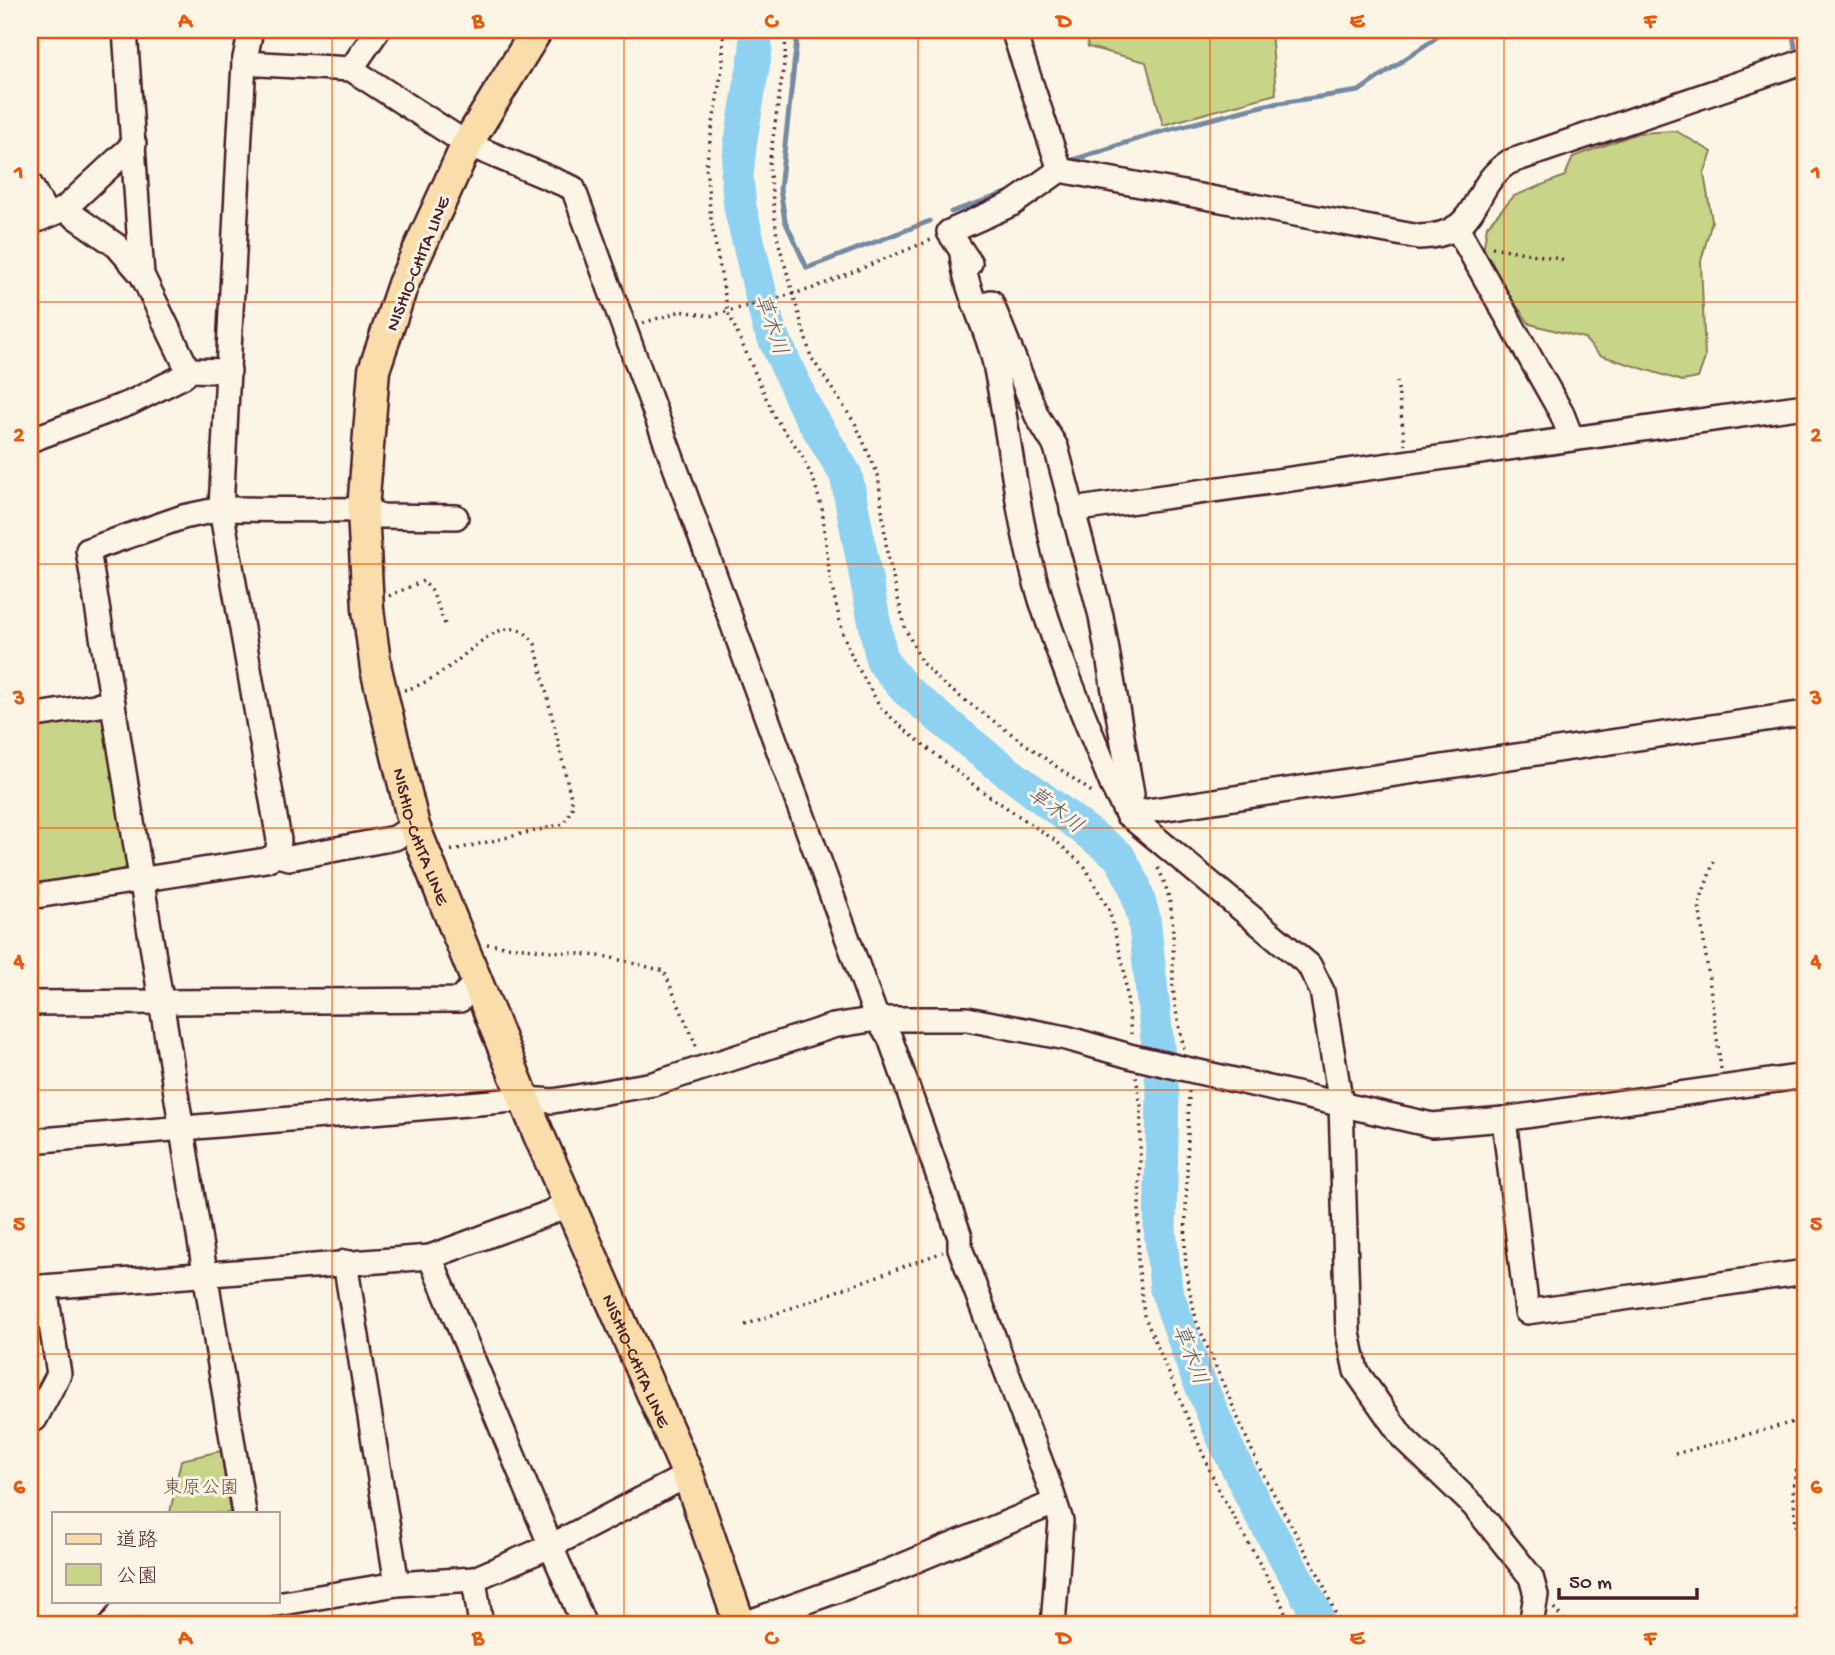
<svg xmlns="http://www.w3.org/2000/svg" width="1835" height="1655" font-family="'Gochi Hand','Klee One',sans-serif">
<rect width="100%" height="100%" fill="#fcf5e5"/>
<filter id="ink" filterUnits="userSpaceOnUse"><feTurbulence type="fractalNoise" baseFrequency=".0143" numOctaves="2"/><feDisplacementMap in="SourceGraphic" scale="14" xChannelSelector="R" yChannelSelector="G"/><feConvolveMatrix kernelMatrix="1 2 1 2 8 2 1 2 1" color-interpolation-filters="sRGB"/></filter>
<g filter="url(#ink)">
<g fill="#c8d588" stroke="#897a5a" stroke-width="2">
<polygon points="1085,30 1271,30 1276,94 1163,125 1146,62 1088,47"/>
<polygon points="1676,131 1712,152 1704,174 1712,221 1701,261 1705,358 1698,378 1682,381 1599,355 1584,338 1530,324 1482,259 1487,226 1514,196 1565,176 1573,157 1638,133"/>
<polygon points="103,710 132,857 119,877 30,895 30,721"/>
<polygon points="221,1451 230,1513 170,1513 181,1460"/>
</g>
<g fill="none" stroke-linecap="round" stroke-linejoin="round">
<g stroke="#738aa2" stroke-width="5">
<polyline points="798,30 780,189 785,221 807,268 930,221"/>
<polyline points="1792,30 1795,47"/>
<polyline points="1800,83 1805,122"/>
<polyline points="1067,162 1156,133 1266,105 1359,91 1447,30"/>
<polyline points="951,212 1009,192"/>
</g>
<polyline stroke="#8fd1f1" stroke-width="33" points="755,30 756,49 740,146 737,176 740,207 768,325 804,405 846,475 882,661 906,690 985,755 1119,856 1134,884 1144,918 1163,1094 1160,1229 1166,1289 1194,1369 1227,1447 1256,1506 1315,1610 1319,1625"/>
<defs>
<g id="minor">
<polyline points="125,30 142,275 188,370"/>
<polyline points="251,30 244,63 240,133 221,509 279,840 277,855"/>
<polyline points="1013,30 1060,170"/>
<polyline points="244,63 351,69 467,144 573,188 877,1019 890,1038 960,1237 960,1248 1050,1487 1061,1521 1053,1625"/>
<polyline points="351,69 378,30"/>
<polyline points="30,184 47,215"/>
<polyline points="64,209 117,246 142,275"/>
<polyline points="30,223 64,209 134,144"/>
<polyline points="1457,228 1562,414 1571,437"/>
<path d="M 962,253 C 965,292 987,326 995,364 C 1010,437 1016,511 1036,583 C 1056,653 1086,720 1113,787 L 1127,814 L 1309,965 L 1322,991 L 1341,1104 L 1348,1333 L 1356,1371 L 1403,1438 L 1474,1506 L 1531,1577 L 1536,1595 L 1531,1625"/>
<path d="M 970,263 L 949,232 L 1012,204 L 1060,170 L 1419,237 C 1484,235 1468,188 1509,162 L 1805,61"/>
<polyline points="991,302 1037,416 1056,447 1101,616 1132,794 1127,814"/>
<polyline points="30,440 130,403 184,376 188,370 229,371"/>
<polyline points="1072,510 1805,406"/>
<polyline points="30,716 113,703"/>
<polyline points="1127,814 1805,713"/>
<polyline points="30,897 266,860 277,855 289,858 395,838 414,826"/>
<polyline points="30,1003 460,1000 477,980"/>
<polyline points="1504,1119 1527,1312 1805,1272"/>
<polyline points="30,1141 527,1099 553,1101 653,1084 833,1026 877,1019 967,1019 1066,1038 1133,1057 1432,1125 1504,1119 1805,1076"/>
<polyline points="430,1257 584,1625"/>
<polyline points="345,1262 397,1584"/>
<polyline points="30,1288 430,1257 549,1213 569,1202"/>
<polyline points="30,1420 35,1419 59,1374 45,1287"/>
<polyline points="244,1513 88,550 183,517 221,509 363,510 381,516 456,517"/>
<polyline points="474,1579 481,1625"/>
<polyline points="111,1625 126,1606 171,1607"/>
<polyline points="168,1625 171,1607 259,1607 397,1584 474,1579 551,1546 688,1475"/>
<polyline points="741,1625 880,1575 1054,1503"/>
</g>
<g id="major">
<path id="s1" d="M 537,30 L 467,144 L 403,284 L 374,370 L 363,510 L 368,609 L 376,669 L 414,826 L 538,1133 L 688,1475 L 740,1625"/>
</g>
</defs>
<use href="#minor" stroke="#4a1f2b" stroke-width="28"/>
<use href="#major" stroke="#4a1f2b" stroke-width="35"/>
<g stroke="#4a1f2b" stroke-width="3.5" stroke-dasharray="2 5" stroke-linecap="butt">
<polyline points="723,30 723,62 706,166 711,220 728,312 775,418 800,452 814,481 822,509 830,579 843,634 854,661 881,708 905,730 979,789 1056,841 1085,867 1109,910 1124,969 1131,1034"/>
<polyline points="786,30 785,57 769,165 777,237 811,357 856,425 878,475 887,552 905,628 922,663 944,685 1093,793"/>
<polyline points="1492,247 1565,260"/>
<polyline points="643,323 681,311 710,316 811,289 931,240"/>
<polyline points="1397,381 1405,445"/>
<polyline points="389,596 423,581 432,591 446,627"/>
<path d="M 404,690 C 422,686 438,675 453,664 C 475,647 511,607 535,644 L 573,806 L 564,824 L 449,851"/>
<polyline points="1714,861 1699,904 1721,1069"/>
<path d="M 1158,868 C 1176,904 1173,935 1173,974 C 1172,999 1179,1024 1184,1049"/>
<polyline points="487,944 608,957 664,971 698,1050"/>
<polyline points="1136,1077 1141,1106 1138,1261 1144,1315 1217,1487 1280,1600 1290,1625"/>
<polyline points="1189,1091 1185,1251 1187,1279 1197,1323 1259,1467 1321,1579 1340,1625"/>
<polyline points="745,1325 943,1252"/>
<polyline points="1675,1454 1805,1419"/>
<polyline points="1554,1608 1568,1625"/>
<polyline points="1796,1625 1799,1564 1793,1487 1805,1431"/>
</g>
<use href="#minor" stroke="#fcf5e5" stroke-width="23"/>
<use href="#major" stroke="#f9deab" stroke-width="30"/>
</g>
</g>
<path fill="none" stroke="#e8590c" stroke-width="2" stroke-opacity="0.55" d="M 332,30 L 332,1625M 624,30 L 624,1625M 918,30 L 918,1625M 1210,30 L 1210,1625M 1504,30 L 1504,1625M 30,302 L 1805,302M 30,564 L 1805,564M 30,828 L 1805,828M 30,1090 L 1805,1090M 30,1354 L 1805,1354"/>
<g text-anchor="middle" stroke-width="6" stroke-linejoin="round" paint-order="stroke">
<g font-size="19" fill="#4a1f2b" stroke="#fcf5e5">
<text transform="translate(416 263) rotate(-68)" y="7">NISHIO-CHITA LINE</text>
<text dy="7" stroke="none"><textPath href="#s1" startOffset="852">NISHIO-CHITA LINE</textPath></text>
<text dy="7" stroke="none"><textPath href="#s1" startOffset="1419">NISHIO-CHITA LINE</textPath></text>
</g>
<g font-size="19" fill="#6a4c42" stroke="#fcf5e5">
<text x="201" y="1493">東原公園</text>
</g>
<g font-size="21" font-style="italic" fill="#5f5466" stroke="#fcf5e5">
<text transform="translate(772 324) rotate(71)" y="7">草木川</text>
<text transform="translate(1056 809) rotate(37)" y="7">草木川</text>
<text transform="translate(1191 1354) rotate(69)" y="7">草木川</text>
</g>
</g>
<rect width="1835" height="1655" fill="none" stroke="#fcf5e5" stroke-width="77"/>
<rect x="52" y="1512" width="228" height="91" fill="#fcf5e5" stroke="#b59f9b" stroke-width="2"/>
<rect x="66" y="1534" width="35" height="10" fill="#f9deab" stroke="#b59f9b" stroke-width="2"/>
<text x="116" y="1546" font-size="21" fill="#4a1f2b">道路</text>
<rect x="66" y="1564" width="35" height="21" fill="#c8d588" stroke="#b59f9b" stroke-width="2"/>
<text x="116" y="1582" font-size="21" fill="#4a1f2b">公園</text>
<path d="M1559 1588v10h138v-10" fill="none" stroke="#4a1f2b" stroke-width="3.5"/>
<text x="1569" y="1588" font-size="21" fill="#4a1f2b" stroke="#fcf5e5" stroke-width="5" paint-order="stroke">50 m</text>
<rect x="38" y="38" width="1759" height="1578" fill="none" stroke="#e8590c" stroke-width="2.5"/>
<g font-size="23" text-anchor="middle" font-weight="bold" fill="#e8590c">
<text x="185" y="27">A</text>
<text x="478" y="27">B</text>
<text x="771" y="27">C</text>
<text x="1064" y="27">D</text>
<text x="1357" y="27">E</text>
<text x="1650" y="27">F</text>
<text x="19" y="178">1</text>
<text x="1816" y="178">1</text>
<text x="19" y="441">2</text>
<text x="1816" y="441">2</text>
<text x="19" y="704">3</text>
<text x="1816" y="704">3</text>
<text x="19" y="967">4</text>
<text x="1816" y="967">4</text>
<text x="19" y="1230">5</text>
<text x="1816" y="1230">5</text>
<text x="19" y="1493">6</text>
<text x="1816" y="1493">6</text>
<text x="185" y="1644">A</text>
<text x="478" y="1644">B</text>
<text x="771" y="1644">C</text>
<text x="1064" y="1644">D</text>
<text x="1357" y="1644">E</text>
<text x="1650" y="1644">F</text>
</g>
</svg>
